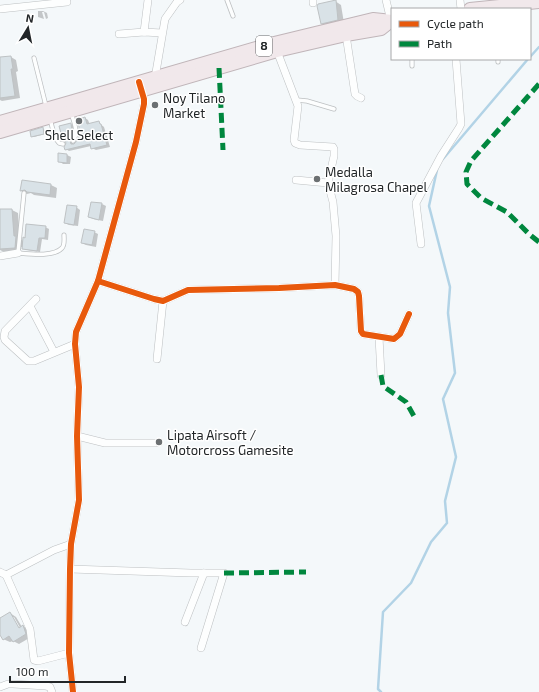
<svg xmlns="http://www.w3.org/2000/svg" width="539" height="692" font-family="'Exo 2',sans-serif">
<rect width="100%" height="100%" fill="#f4f8fa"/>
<g fill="#0003" fill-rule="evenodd">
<polygon points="335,1 341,5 344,23 328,27 322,23"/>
<polygon points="38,11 43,11 47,13 48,18 46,19 44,12 42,12 44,19 38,17"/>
<polygon points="11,57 16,60 18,71 16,72 20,98 2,101 0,100 0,58"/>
<polygon points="85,118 88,120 90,125 99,123 104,127 110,147 96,150 92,148 91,146 69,151 66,149 71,124 74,126 75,136 73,144 74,145 77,143"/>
<polygon points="42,128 44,129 45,134 34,137 32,136"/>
<polygon points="59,154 67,155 71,157 70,164 63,164 59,161"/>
<polygon points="22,181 51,185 57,188 56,198 34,195 31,193 27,194 21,191"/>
<polygon points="92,203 102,204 106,206 103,221 93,219 89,217"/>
<polygon points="76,207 80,210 78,226 69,225 65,223"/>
<polygon points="0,210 12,210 18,213 20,239 23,241 26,239 45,227 49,229 48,240 42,239 40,252 27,250 21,247 21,251 4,252 0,250"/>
<polygon points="94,232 98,234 96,247 86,245 82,243"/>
<path d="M 10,613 L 16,617 L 22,627 L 23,626 L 29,630 L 31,637 L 19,644 L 13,641 L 10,642 L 3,639 L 0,633 L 0,619 ZM 11,617 L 14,617 L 22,631 L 21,632 Z"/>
</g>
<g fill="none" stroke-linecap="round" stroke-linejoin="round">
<g stroke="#b2d3e6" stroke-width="2.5">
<polyline points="530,57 539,47"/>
<polyline points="443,159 528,59"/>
<polyline points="381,692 378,689 383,612 411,583 431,542 447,523 445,501 456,457 443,399 455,373 448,313 450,287 429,206 437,170"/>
</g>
</g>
<g fill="#d9e2e7" stroke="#bec2c4">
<polygon points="336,0 338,20 321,24 317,6 318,4"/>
<polygon points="11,56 13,69 11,69 15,96 0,98 0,57"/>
<polygon points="85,117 87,124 99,121 100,124 101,124 107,145 91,149 90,144 65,150 64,147 66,143 65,141 63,141 59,126 71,123 72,134 70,141 71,144 74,144 78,139 79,135 79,127 77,120"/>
<polygon points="43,127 44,134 31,137 30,131"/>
<polygon points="58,153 67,154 67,163 58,162"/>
<polygon points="22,180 51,184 50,195 27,192 25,190 20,191"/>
<polygon points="91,202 102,203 99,220 88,217"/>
<polygon points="67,205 77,206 74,225 64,223"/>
<polygon points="0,209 12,209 14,236 16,236 15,248 0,249"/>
<polygon points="26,224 46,226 45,238 39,238 37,251 22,249 23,237 25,238"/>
<polygon points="84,229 95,231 92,245 81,243"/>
<polygon points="10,612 19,628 23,625 26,634 13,642 9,636 3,640 0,635 0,618"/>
</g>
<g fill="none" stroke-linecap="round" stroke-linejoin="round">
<defs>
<g id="service">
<polyline points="227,0 233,16"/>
<polyline points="34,58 46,106"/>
<polyline points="412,59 412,66"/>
<polyline points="498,59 498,62"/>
<polyline points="297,100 307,101 334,109"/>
<path d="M 71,113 C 74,122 79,133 73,141"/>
<polyline points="50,119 55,138 59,143 63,144"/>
<path d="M 24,193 L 18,253 C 30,254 54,257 62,248 C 65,245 64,239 64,235"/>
</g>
<g id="minor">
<polyline points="313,0 313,3"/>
<polyline points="386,0 391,21"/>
<polyline points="460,0 461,9"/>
<polyline points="0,9 67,2"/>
<polyline points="144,32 148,0"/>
<polyline points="119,34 144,32 162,33"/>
<polyline points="346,35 355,94 357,96 361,98"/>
<polyline points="277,51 298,106 294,140 295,143 300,145 333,147 334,149 334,156 328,183 333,202 336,236 335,285"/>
<polyline points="155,78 165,19 177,2 180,0"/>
<polyline points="296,180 328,183"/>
<polyline points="421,244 416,203 441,156 459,128 461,124 456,59"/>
<polyline points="0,256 18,253"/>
<polyline points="98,281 154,299 163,301 188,290 279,288 335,285 354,289 358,292 359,296 361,331 363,334 394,339 400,334 409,314"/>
<polyline points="36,299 5,331 4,337 5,340 28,361 34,361 75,344"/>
<polyline points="30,306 54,352"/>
<polyline points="379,337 381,375"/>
<polyline points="157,359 163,301"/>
<polyline points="77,436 105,443 156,443"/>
<polyline points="70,569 191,573 224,573 201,648"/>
<polyline points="0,572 6,575 54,550 71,544"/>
<polyline points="6,575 30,629 34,660 38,661 69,653"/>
<polyline points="185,622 204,573"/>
<polyline points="0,687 8,684 13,684 46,686 50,687 52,692"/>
<polyline points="73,692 69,653 70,569 71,544 79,500 77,436 79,387 75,344 76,332 98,281 136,142 144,104 144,99 141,88"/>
</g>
<g id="trunk">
<polyline points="470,9 539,2"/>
<polyline points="0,122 70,102 270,44 373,19 392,21"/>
<polyline points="0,132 277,51 346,35 381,29 391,21"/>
</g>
</defs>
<use href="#service" stroke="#bdc0c2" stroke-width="5"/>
<use href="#minor" stroke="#bdc0c2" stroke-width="8"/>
<use href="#trunk" stroke="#c0b5b9" stroke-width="14"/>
<use href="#service" stroke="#fdfefe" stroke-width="3.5"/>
<use href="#minor" stroke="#fdfefe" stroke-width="7"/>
<use href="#trunk" stroke="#f1e8eb" stroke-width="12"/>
<g stroke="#00873e" stroke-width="5" stroke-dasharray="10 5" stroke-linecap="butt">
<polyline points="219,68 223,150"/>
<polyline points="539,84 471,161 466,172 467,184 481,198 507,212 529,234 539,242"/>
<polyline points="381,375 383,386 406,402 415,418"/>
<polyline points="224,573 306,572"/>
</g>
<defs>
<g id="cycleway">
<polyline points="98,281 154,299 163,301 188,290 279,288 335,285 354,289 358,292 359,296 361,331 363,334 394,339 400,334 409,314"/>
<polyline points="73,692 69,653 70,569 71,544 79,500 77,436 79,387 75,344 76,332 98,281 136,142 144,104 144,99 139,82"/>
</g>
</defs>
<use href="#cycleway" stroke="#fff" stroke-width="8"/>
<use href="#cycleway" stroke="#e8590c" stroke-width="6"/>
</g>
<g fill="#6c7072" stroke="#fff" stroke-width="1.5">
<circle cx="155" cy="105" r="4"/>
<circle cx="79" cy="121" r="4"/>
<circle cx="317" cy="179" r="4"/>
<circle cx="159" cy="442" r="4"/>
</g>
<g text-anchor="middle" stroke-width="3" stroke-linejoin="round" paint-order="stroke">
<rect fill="#fff" stroke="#646768" stroke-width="1" x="256" y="36" width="16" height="20" rx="3"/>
<g font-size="12" font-weight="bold" fill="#222628">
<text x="264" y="50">8</text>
</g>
<g font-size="13" fill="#222628" stroke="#fff" text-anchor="start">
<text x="163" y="103">Noy Tilano<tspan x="163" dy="15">Market</tspan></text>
<text x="79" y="140" text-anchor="middle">Shell Select</text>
<text x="325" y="177">Medalla<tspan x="325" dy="15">Milagrosa Chapel</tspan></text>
<text x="167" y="440">Lipata Airsoft /<tspan x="167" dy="15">Motorcross Gamesite</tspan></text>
</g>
</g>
<rect x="391" y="8" width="140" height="52" fill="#ffffff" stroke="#a7a8a9"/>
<rect x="399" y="21" width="20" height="6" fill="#e8590c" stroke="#a7a8a9"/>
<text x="427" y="28" font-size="12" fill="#222628">Cycle path</text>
<rect x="399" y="41" width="20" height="6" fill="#00873e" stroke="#a7a8a9"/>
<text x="427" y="48" font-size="12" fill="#222628">Path</text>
<g transform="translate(28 28) rotate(10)" stroke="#ffffff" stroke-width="3" paint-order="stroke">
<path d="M0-3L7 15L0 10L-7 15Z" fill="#222628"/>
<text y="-6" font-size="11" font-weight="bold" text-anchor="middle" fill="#222628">N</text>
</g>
<path d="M10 676v6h115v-6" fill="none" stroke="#222628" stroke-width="2"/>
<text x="16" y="676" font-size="12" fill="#222628" stroke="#ffffff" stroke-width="3" paint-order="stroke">100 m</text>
</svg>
